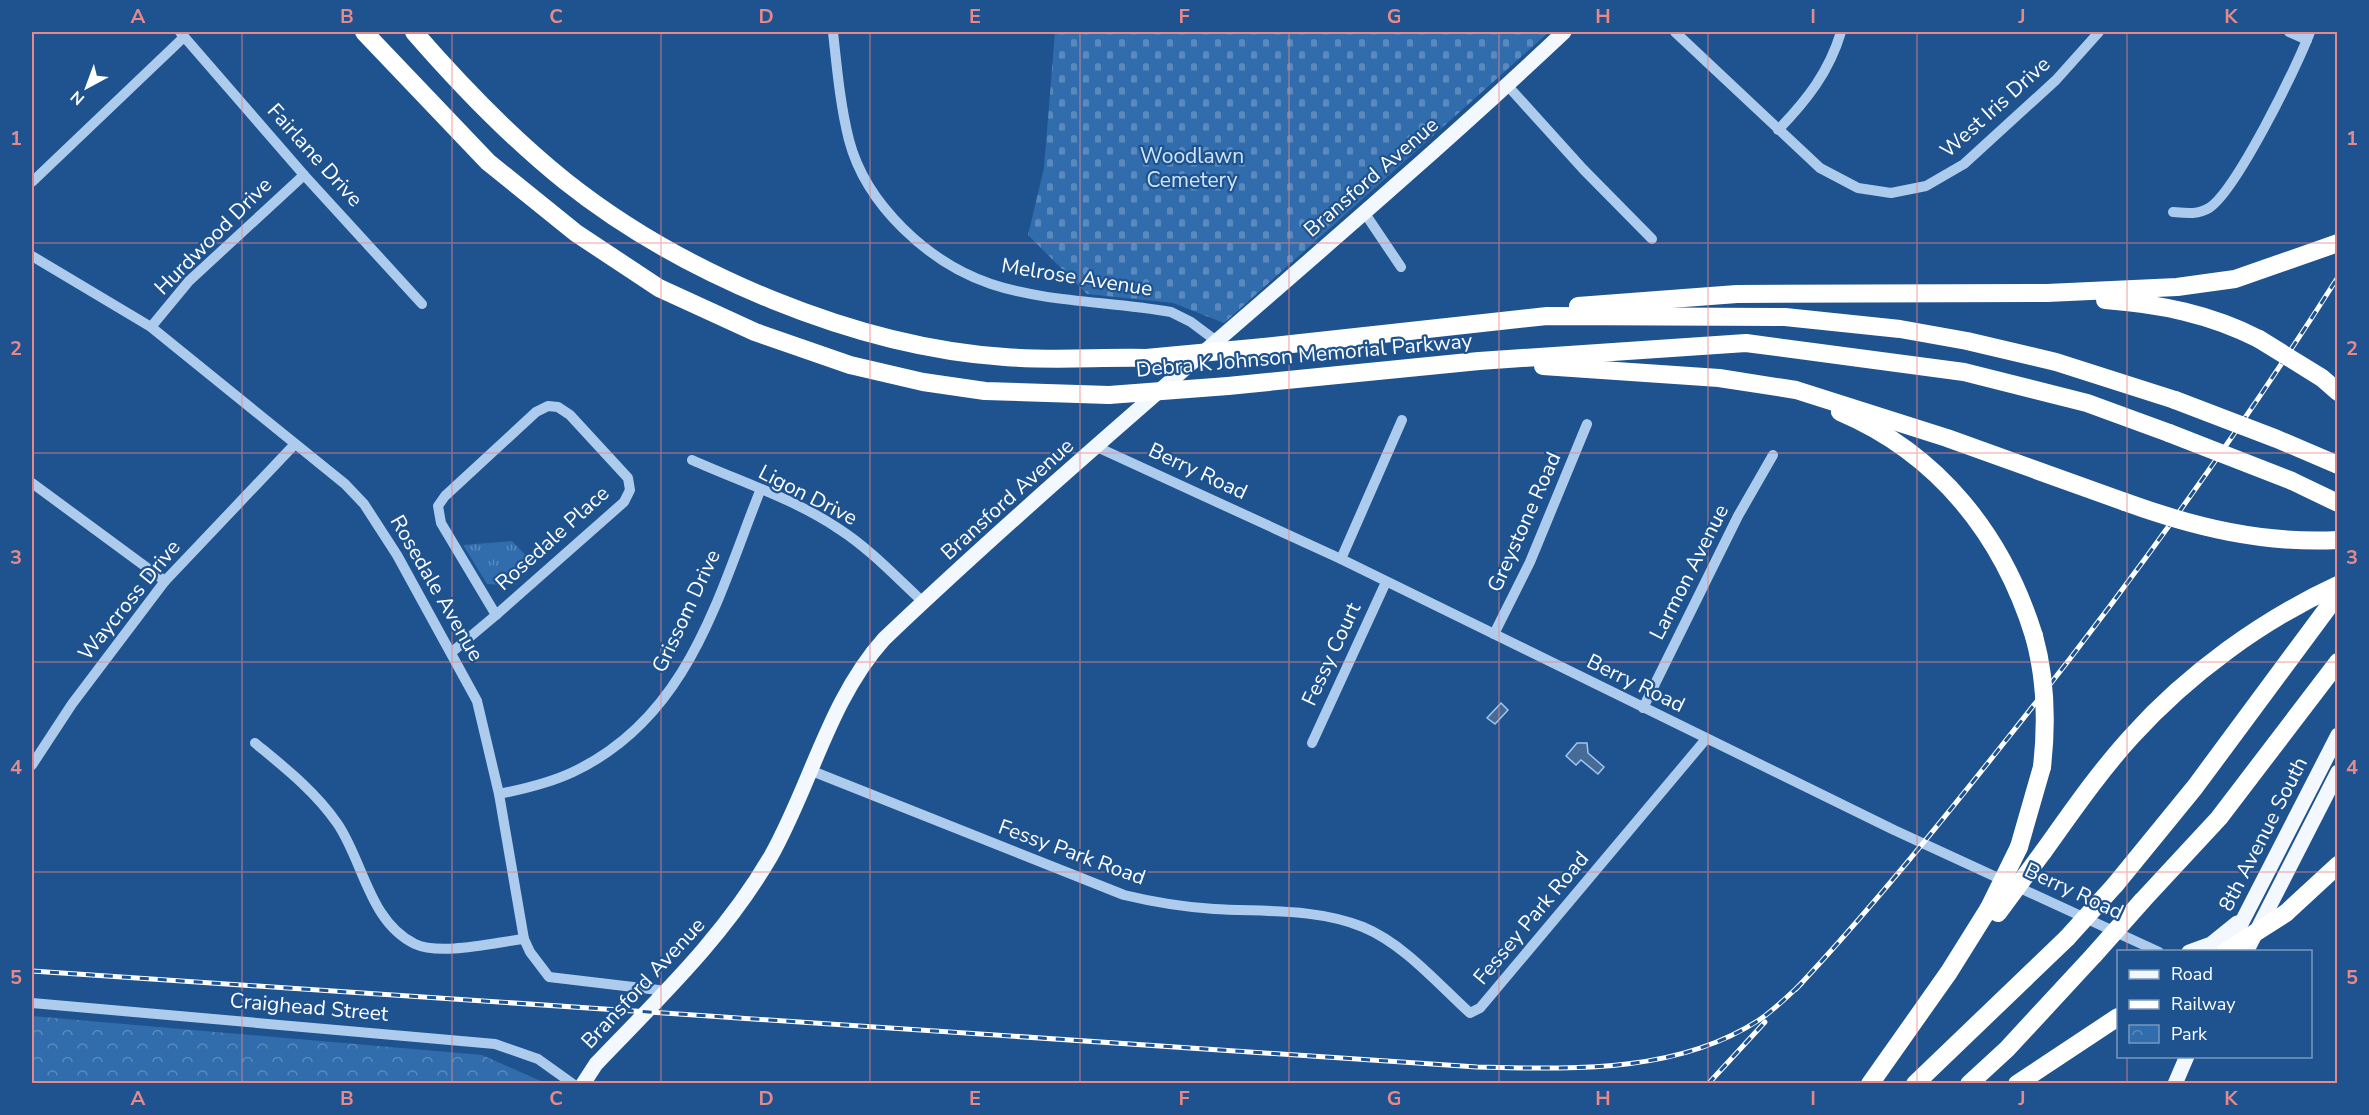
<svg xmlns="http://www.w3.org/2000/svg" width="2369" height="1115" font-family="'Nunito Sans',sans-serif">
<defs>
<pattern id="grass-tufts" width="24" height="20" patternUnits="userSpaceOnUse" patternTransform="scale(1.5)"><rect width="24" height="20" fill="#316dad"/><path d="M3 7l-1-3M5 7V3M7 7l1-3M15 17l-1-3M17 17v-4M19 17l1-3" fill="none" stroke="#5a8abd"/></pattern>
<pattern id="cemetery-stones" width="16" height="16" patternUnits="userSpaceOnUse" patternTransform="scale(1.5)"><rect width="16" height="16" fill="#316dad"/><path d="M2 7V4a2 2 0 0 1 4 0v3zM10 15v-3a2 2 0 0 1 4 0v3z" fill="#5a8abd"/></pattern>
<pattern id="park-crowns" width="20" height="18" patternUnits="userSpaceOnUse" patternTransform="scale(1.5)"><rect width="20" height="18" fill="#316dad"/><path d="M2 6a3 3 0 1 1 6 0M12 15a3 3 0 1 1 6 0" fill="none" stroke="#5a8abd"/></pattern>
</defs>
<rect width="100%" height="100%" fill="#1e538f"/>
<polygon fill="url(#grass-tufts)" points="512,541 530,560 504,585 487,584 463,545"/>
<polygon fill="url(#cemetery-stones)" points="1055,32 1549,32 1224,323 1173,303 1087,294 1028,235 1044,168"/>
<polygon fill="url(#park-crowns)" points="32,1016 482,1055 545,1083 32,1083"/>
<g fill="#466b96" stroke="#a0c7ef" stroke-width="1.5">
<polygon points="1501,703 1508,710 1495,724 1487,718"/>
<polygon points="1577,743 1587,743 1588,753 1604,767 1598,774 1581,760 1576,765 1566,756"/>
</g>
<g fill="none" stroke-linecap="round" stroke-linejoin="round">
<g stroke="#adcced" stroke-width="10">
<polyline points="180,32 304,175 422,304"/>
<path d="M 833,32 C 837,68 840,104 849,140 C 866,205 929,263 991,284 C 1048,303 1112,301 1171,312 L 1191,322 L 1215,340"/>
<polyline points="1675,32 1820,168 1858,188 1891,193 1926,186 1964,164 2056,80 2099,32"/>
<polyline points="2289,32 2307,40"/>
<polyline points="1507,85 1583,169 1652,239"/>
<path d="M 1778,130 C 1807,100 1829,72 1841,32"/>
<polyline points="32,182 184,37"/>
<polyline points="1364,212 1401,267"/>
<path d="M 2173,212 C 2185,213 2198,215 2209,208 C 2236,191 2298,65 2310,32"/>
<polyline points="32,256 151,327 345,484 364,504 397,555 477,701 499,794 524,939 530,952 549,977 667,991"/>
<polyline points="151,327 189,281 304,175"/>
<polygon points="548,406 558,407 570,415 628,478 630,490 624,502 496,615 441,523 438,506 445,496 536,412"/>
<polyline points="1097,447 1341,559 1894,830 2159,952"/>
<path d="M 692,460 C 741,482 795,499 839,529 C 870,549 896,577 923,602"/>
<polyline points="32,483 165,581"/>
<polyline points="1341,559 1402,420"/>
<polyline points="1494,634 1530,562 1587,424"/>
<polyline points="452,652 496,615"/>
<polyline points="1643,708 1738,516 1773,455"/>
<path d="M 255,743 C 284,767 315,791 337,823 C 363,860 369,922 415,944 C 441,956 496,942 524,939"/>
<polyline points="1312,743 1386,582"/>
<polyline points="32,765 72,704 165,581 295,444"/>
<path d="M 812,771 L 1124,895 C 1153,902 1183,907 1214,909 C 1264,912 1316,908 1363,927 C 1404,944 1438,984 1470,1013 L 1480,1008 L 1706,739"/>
<path d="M 499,794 C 524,789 550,783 573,772 C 688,718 717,599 760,491"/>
<polyline points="32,1003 495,1044 538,1059 573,1084"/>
</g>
<g stroke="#f3f8ff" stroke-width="15">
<polyline points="2227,951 2338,735"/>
<polyline points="2189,952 2211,944 2237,923"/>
<polyline points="2246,952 2338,772"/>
<path d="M 583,1084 L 596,1064 C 660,997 724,937 771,856 C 811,785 829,700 884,639 C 1105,429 1343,240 1564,32"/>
<polyline points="2175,1084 2187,1056"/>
</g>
<g stroke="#fff" stroke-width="18">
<polyline points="364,32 488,162 576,233 659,288 755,332 850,365 923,382 985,391 1109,395"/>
<path d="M 414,32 C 461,86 509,136 565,181 C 682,274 856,347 1005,357 C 1052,361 1100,357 1146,358"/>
<path d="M 2105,300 C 2160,304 2210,314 2259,339"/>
<polyline points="1578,306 1737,294 2047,293 2177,287 2235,279 2338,243"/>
<polyline points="1264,347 1547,316 1785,317 1900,329 1967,341 2056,362 2175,400"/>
<polyline points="1543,366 1719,378 1796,390 1947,438 2125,502"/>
<polyline points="1228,386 1479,361 1746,343 1964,372 2087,403 2169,433"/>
<path d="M 1840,412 C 1939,454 2003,536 2034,636"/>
<polyline points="2019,847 2042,767"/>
<path d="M 2043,852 C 2071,813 2099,772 2132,736 C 2188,674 2262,620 2338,585"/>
<polyline points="2115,885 2195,787 2338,594"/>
<polyline points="2142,901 2219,818 2338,662"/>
<polyline points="2286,913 2338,865"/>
<polyline points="1870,1084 1949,972 1989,908"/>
<polyline points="1915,1084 2067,938"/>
<polyline points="1969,1084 2007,1049 2094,955"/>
<polyline points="2017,1084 2118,1017"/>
</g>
<defs>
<g id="rail">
<path d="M 32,971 L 1477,1067 C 1571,1069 1676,1074 1759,1020 C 1774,1010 1787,997 1801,984"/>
<path d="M 1796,989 C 1869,911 1937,827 2003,744 C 2123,594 2235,439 2338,277"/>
<polyline points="1708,1084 1765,1022"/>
</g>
</defs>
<use href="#rail" stroke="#fff" stroke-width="5"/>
<use href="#rail" stroke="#1e538f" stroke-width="3" stroke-dasharray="9" stroke-linecap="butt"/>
<g stroke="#fff" stroke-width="18">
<polyline points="2259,339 2322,378 2338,392"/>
<polyline points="1146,358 1264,347"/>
<polyline points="1109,395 1228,386"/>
<polyline points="2175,400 2277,439 2338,465"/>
<polyline points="2169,433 2292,481 2338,503"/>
<path d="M 2125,502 C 2194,527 2263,544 2338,540"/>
<path d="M 2034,636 C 2046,679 2047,723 2042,767"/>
<polyline points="1989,908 2019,847"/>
<polyline points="1998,913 2043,852"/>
<polyline points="2067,938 2115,885"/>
<polyline points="2225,952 2286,913"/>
<polyline points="2094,955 2142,901"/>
</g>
</g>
<path fill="none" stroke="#e88989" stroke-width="1.5" stroke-opacity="0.55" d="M 242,32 L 242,1084M 452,32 L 452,1084M 661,32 L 661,1084M 870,32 L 870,1084M 1080,32 L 1080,1084M 1289,32 L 1289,1084M 1499,32 L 1499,1084M 1708,32 L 1708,1084M 1917,32 L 1917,1084M 2127,32 L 2127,952M 32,243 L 2338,243M 32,453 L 2338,453M 32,662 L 2338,662M 32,872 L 2338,872M 2127,1056 L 2127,1084"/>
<g text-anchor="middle" stroke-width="4.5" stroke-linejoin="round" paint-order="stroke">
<g font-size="21" fill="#fff" stroke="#1e538f">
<text transform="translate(1995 107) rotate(-42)" y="7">West Iris Drive</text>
<text transform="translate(315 155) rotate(48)" y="7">Fairlane Drive</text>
<text transform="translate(1371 177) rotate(-41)" y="7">Bransford Avenue</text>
<text transform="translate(213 236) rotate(-45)" y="7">Hurdwood Drive</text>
<text transform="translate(1077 277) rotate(9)" y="7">Melrose Avenue</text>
<text transform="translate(1304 355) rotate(-5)" y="7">Debra K Johnson Memorial Parkway</text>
<text transform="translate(1198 471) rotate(25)" y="7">Berry Road</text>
<text transform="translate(808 495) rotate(27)" y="7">Ligon Drive</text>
<text transform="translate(1007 499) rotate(-42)" y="7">Bransford Avenue</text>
<text transform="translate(1524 522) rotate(-66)" y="7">Greystone Road</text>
<text transform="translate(552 538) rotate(-42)" y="7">Rosedale Place</text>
<text transform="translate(1689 572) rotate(-63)" y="7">Larmon Avenue</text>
<text transform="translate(437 588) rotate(60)" y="7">Rosedale Avenue</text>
<text transform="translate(129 600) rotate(-51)" y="7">Waycross Drive</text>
<text transform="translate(686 611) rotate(-65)" y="7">Grissom Drive</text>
<text transform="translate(1331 654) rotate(-65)" y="7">Fessy Court</text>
<text transform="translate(1636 683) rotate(26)" y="7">Berry Road</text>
<text transform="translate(2263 834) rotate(-63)" y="7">8th Avenue South</text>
<text transform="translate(1072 852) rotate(20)" y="7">Fessy Park Road</text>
<text transform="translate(2074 891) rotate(25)" y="7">Berry Road</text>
<text transform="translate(1531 918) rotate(-50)" y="7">Fessey Park Road</text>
<text transform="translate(643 983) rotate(-47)" y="7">Bransford Avenue</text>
<text transform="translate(309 1007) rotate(5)" y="7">Craighead Street</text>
</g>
<g font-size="21" fill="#d2e5f9" stroke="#1e538f">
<text x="1192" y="163">Woodlawn<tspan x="1192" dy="24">Cemetery</tspan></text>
</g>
</g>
<rect width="2369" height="1115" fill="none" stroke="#1e538f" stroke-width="66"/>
<rect x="2117" y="950" width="195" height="108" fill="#1e538f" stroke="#7898bc" stroke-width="1.5"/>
<rect x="2129" y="970" width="30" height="9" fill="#f3f8ff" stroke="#7898bc" stroke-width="1.5"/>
<text x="2171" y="980" font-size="18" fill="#ffffff">Road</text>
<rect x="2129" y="1000" width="30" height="9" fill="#ffffff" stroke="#7898bc" stroke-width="1.5"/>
<text x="2171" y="1010" font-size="18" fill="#ffffff">Railway</text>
<rect x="2129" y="1025" width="30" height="18" fill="url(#park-crowns)" stroke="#7898bc" stroke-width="1.5"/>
<text x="2171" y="1040" font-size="18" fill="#ffffff">Park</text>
<g transform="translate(87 87) rotate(221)" stroke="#1e538f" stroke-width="4.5" paint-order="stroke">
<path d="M0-4.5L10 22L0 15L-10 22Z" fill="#ffffff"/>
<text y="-9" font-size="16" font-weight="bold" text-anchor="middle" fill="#ffffff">N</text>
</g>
<rect x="33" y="33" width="2303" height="1049" fill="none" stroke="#e88989" stroke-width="2"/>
<g font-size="20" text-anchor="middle" font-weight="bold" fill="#e88989">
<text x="138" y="23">A</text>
<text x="347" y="23">B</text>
<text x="556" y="23">C</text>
<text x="766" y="23">D</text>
<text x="975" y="23">E</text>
<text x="1184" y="23">F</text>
<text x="1394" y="23">G</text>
<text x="1603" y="23">H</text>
<text x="1813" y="23">I</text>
<text x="2022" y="23">J</text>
<text x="2231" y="23">K</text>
<text x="16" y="145">1</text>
<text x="2352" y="145">1</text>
<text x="16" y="355">2</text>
<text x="2352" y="355">2</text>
<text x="16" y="564">3</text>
<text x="2352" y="564">3</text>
<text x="16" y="774">4</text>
<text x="2352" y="774">4</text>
<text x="16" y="984">5</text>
<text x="2352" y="984">5</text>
<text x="138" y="1105">A</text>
<text x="347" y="1105">B</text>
<text x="556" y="1105">C</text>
<text x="766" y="1105">D</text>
<text x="975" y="1105">E</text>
<text x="1184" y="1105">F</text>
<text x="1394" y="1105">G</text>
<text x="1603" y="1105">H</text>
<text x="1813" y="1105">I</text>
<text x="2022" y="1105">J</text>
<text x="2231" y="1105">K</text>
</g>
</svg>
